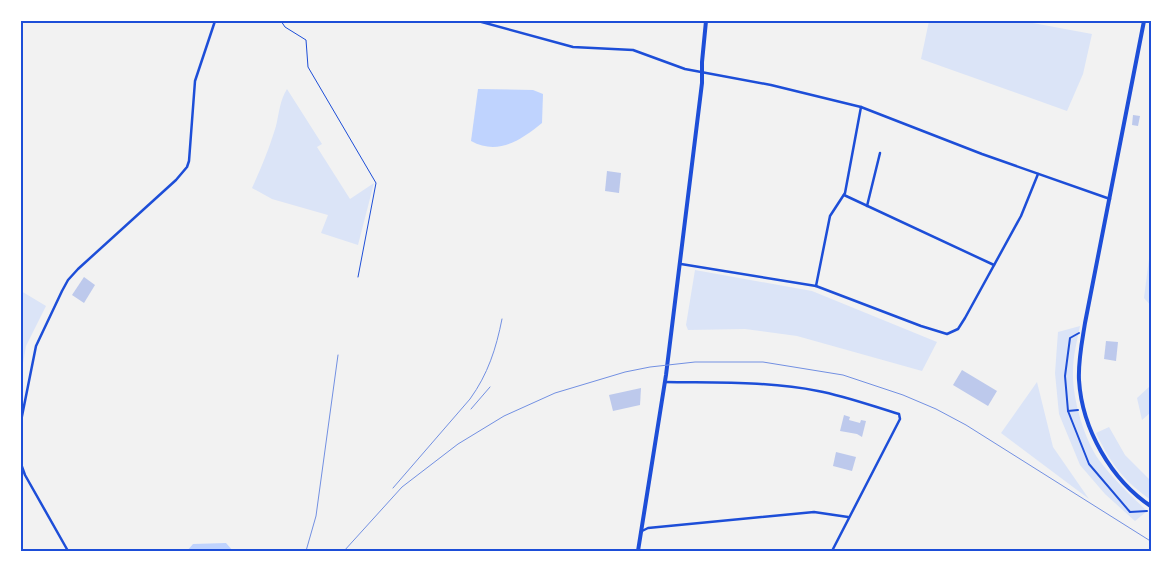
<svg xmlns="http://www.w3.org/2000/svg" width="1173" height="572" font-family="Helvetica,sans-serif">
<rect width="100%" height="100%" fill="#f2f2f2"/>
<g fill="#dbe4f7">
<polygon points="929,21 1022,21 1092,34 1083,74 1067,111 921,59"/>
<path d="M 287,89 L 322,144 L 317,147 L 350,199 L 374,183 L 358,245 L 321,233 L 328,215 L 272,199 L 252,188 C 262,166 269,149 276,126 C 279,113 280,100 287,89 Z"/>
<polygon points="1152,250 1152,307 1144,298 1150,251"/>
<polygon points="695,270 812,291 937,342 922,371 797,336 745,329 688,330 686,325"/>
<polygon points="21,291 46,306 26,346 21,375"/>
<path d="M 1080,326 C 1077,341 1073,356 1073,372 C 1072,397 1084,439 1099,460 C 1113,479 1130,495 1147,511 L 1135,521 L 1105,494 L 1080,465 L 1059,414 L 1055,373 L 1058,332 Z"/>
<polygon points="1037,382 1053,447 1089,499 1001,433"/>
<polygon points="1149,387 1152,390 1152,414 1150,413 1142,420 1137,398"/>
<path d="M 1109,427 L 1125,455 L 1152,482 L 1152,501 C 1123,480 1111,464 1096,433 Z"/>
</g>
<g fill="#bfd3fe">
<path d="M 478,89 L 533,90 L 543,94 L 542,123 C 521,140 498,156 471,141 Z"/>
<polygon points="226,543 233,551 187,551 193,544"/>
</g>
<g fill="#bdc9ec">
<polygon points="1133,115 1140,116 1138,126 1132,125"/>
<polygon points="607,171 621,173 619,193 605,191"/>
<polygon points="84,277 95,285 84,303 72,295"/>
<polygon points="1106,341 1118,342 1116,361 1104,359"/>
<polygon points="962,370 997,391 988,406 953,385"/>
<polygon points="641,388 640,405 613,411 609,395"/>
<polygon points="844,415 850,417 849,420 860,423 861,420 866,421 862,437 857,434 840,431"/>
<polygon points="836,452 856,457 852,471 833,466"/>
</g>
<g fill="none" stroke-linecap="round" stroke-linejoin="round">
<polyline stroke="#1d4ed8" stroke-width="1" points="281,21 285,27 306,40 308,67 376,183 358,277"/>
<g stroke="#1d4ed8" stroke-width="2">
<polyline points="1078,410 1068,411 1089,464 1130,512 1147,511"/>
<polyline points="1068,411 1065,376 1070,338 1079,333"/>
</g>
<g stroke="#1d4ed8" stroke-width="2.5">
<polyline points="478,21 573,47 633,50 685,69 771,85 861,107 982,154 1110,199"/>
<polyline points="844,195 994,265"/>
<polyline points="867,206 880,153"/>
<polyline points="681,264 816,286 921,326 947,334 958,329 965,318 1021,216 1038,174"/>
<polyline points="816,286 830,216 845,193 861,107"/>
<path d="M 665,382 C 715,383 768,381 818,391 C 845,396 872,406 899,414 L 900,419 L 832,551"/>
<polyline points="21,421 36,346 62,291 68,280 78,269 176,180 187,167 189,161 195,81 215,21"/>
<polyline points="21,464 25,475 68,551"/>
<polyline points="642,531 648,528 814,512 848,517"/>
</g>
<g stroke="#1d4ed8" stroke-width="4">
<path d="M 1144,21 L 1085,323 C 1082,342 1078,361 1079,380 C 1082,429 1111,480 1152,507"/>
<polyline points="638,551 666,375 702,83 702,62 706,21"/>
</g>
<g stroke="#7290e2" stroke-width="1">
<polyline points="471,409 490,387"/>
<path d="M 393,488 L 470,399 C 488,374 496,349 502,319"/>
<polyline points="306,551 316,516 338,355"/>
<polyline points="344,551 402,487 458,444 504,416 555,393 625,372 650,367 695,362 763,362 843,375 903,395 936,409 966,425 1152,542"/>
</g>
</g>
<rect width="1173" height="572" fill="none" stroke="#ffffff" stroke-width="45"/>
<rect x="22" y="22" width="1128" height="528" fill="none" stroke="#1d4ed8" stroke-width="2"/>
</svg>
